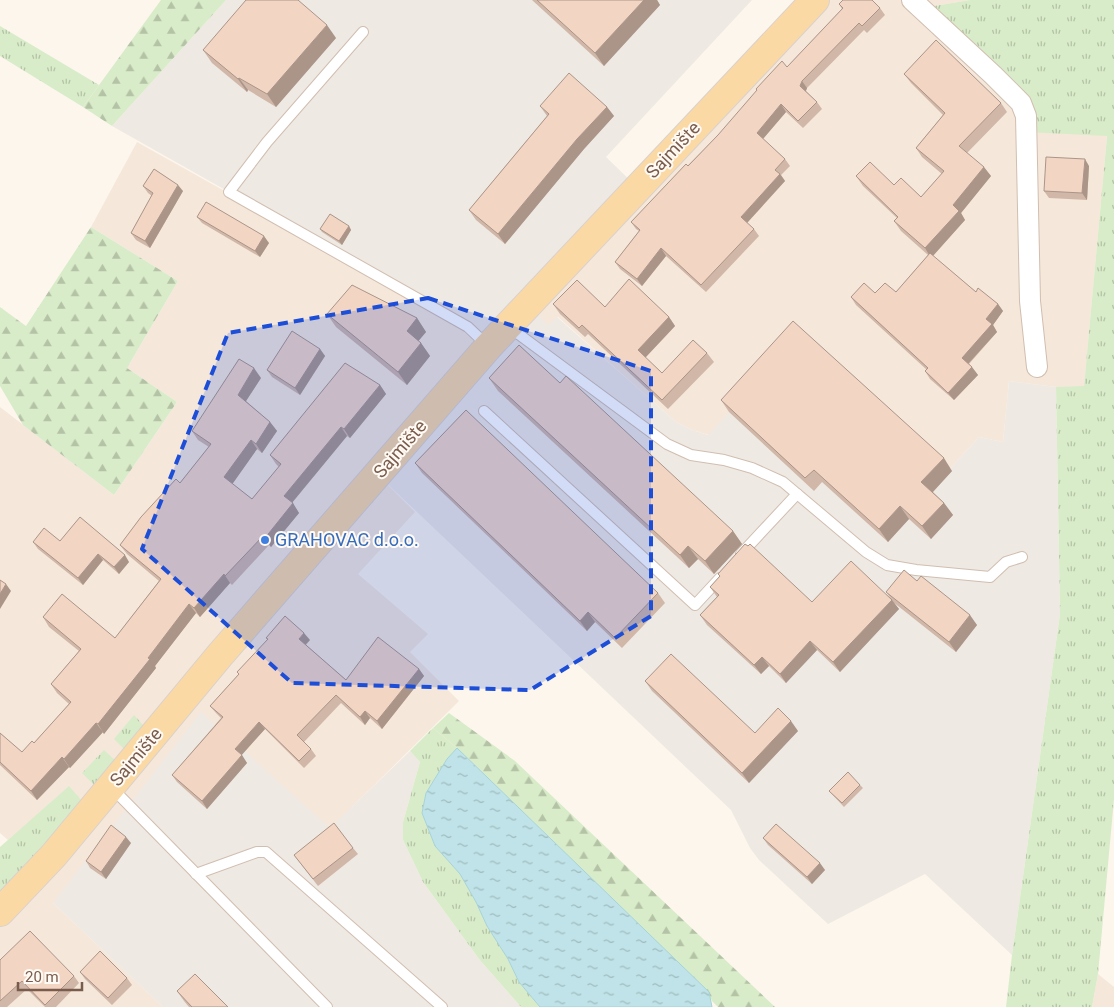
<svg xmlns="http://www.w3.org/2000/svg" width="1114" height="1007" font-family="Roboto,sans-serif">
<defs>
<pattern id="grass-tufts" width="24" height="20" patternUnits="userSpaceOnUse" patternTransform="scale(1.25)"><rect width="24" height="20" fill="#d8ecc9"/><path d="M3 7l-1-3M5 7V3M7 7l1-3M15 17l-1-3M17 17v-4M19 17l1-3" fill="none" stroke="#b4c2a5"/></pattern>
<pattern id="forest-firs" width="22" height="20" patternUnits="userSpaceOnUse" patternTransform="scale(1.25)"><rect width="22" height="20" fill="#d8ecc9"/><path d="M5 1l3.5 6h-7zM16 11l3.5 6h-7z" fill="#b4c2a5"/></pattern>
<pattern id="water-ripples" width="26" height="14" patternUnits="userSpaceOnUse" patternTransform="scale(1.25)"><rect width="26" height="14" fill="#bfe3e8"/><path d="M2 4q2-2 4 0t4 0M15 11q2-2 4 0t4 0" fill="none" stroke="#a0bbbe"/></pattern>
</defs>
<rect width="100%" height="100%" fill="#fdf6ec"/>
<g fill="#f5e8da">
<polygon points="815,0 970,0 922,8 1107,136 1084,387 1056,387 1009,381 1003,442 979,437 950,469 737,404 709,435 692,430 676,422 558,317 548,326 528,304"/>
<polygon points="137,142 468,327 489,346 378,475 415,512 358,574 428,634 410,652 459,701 331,828 53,903 163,1007 0,1007 0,912 91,811 22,829 8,840 0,833 0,407 114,495 177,402 127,368 178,281 91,227"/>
<polygon points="1098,974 1114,987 1114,1007 1092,1007"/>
</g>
<g fill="#efe9e4">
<polygon points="226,0 752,0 606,157 638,188 528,304 548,325 557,317 676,422 692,430 708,435 737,404 950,469 979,437 1003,442 1009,381 1056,387 1060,614 1012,955 925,874 828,924 759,860 750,848 731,810 378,475 489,347 468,327 112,126"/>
<polygon points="201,712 330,828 410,751 420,762 403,822 403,840 423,882 479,959 521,1007 163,1007 53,903"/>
</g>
<g fill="url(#grass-tufts)">
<polygon points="970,0 1114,0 1114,799 1098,974 1092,1007 1006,1007 1012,955 1060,614 1056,387 1084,386 1107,136 1025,132 1026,116 922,8"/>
<polygon points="0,26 99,85 83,107 0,56"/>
<polygon points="134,715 146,728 125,750 114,739"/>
<polygon points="433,728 457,748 447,759 426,793 422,813 435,846 460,874 476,902 487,926 508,959 519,982 540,1007 521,1007 479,959 423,882 403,840 403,822 420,762 410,751"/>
<polygon points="104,750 117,762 95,786 82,773"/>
<polygon points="69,786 83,802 0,892 0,847"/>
</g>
<g fill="url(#forest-firs)">
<polygon points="161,0 226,0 112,126 83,107"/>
<polygon points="91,227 178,281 127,368 177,402 114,495 23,425 0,386 0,307 26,326"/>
<polygon points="449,713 515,761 775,1007 718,1007 712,1001 708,992 457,748 433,728"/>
</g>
<polygon fill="url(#water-ripples)" stroke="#a5d3da" points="457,748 709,992 712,1007 540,1007 519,982 508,959 487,926 476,902 460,874 435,846 422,813 426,793 447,759"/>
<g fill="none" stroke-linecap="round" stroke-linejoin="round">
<defs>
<g id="service">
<polyline points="363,32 267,142 229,192 468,327 488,346"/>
<polyline points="509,327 667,444 691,455 724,460 752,468 783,482 866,552 887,565 916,570 990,577 1006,562 1022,557"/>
<polyline points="484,411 695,605 720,578"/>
<polyline points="741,554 797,494"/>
<polyline points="112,788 327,1007"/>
<polyline points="196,874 257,852 266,852 442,1007"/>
</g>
<polyline id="minor" points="912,0 993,75 1021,103 1026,116 1030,301 1037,367"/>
<polyline id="primary" points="0,912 54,855 220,655 489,346 815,0"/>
</defs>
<use href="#service" stroke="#d1beb0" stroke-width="12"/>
<use href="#minor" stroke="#d1beb0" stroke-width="22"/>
<use href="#primary" stroke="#dad1cd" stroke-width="30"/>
<use href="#service" stroke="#fff" stroke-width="10"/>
<use href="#minor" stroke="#fff" stroke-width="20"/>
<use href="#primary" stroke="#fbd9a5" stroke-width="28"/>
</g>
<g fill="#d1b7a8">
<polygon points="532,0 657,0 660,5 604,66"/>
<polygon points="839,4 880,8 885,15 867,33 864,30 807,88 806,91 817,102 822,109 803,128 786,112 763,139 785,159 790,166 781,175 785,181 747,223 754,229 759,236 706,292 666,256 642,286 620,269 615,262 639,231 636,229 631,222 787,67 842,9"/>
<polygon points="336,38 276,107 248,90 247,92 212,63 203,50"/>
<polygon points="904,74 1001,103 1007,112 967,153 991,176 961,213 965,220 933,256 976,292 998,304 1003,311 993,325 997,332 969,364 978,375 954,400 930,379 925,371 927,370 856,305 851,297 875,293 896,292 928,255 901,231 894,221 897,218 863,186 856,176 894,185 921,197 942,174 922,157 916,148 943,115 911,83"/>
<polygon points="540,106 607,107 614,116 584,149 505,244 476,220 469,210 547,116"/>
<polygon points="1089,166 1087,200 1049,198 1044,191"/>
<polygon points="143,186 183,191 150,248 136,240 131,233 152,196 148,193"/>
<polygon points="197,217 269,243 260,257 202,223"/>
<polygon points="349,226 351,230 342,245 322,232 320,229"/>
<polygon points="553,304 605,307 669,317 675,326 645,358 662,373 707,353 714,362 668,409 588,334 585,337 560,314"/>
<polygon points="327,314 417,318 426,332 418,341 421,343 430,356 407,385 336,327"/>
<polygon points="320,349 325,356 300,395 272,377 267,370"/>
<polygon points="261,378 246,401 270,422 277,431 262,453 257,449 232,484 252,499 279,467 276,464 270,455 380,385 386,394 350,438 347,436 292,503 299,513 271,547 269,545 232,585 230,583 200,617 196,613 155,666 156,668 104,734 103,732 70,768 69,767 37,800 0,765 0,733 22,752 34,743 69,704 57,693 51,684 79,651 49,627 43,617 115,638 159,581 127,554 120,545 180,483 209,447 198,440 192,431"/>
<polygon points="489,378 560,383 733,531 742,544 714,574 698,559 689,568 498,391"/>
<polygon points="721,400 952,471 933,492 944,503 953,515 931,539 909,519 888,542 822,482 814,491 729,412"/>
<polygon points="415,463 658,593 665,603 622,648 595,622 587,631 422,473"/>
<polygon points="60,541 129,562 119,574 103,560 83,585 38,549 33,542"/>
<polygon points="718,574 812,602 892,600 886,592 917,581 977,625 956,652 893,602 899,609 840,672 817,650 786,683 769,666 761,674 707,625 700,615 717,597 710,587 720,576"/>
<polygon points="310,640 306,645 346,680 419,669 424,676 382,729 370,718 365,725 341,703 304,742 311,749 316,756 304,768 265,729 241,755 247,763 207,809 177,782 172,775 221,718 216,713 210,706 239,674 237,672"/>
<polygon points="645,681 755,733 798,731 749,783 652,691"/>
<polygon points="860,785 863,788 844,807 829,791"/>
<polygon points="763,838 825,870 812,884 768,845"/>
<polygon points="131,843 106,879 90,868 86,861"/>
<polygon points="353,848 358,854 318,886 294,855"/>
<polygon points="0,960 74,976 79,983 56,1007 45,1007 27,989 7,1007 0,1007"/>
<polygon points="80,972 127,978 132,985 112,1005 85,979"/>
<polygon points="177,991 228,1007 189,1007 184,1001"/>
</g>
<g fill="#aa9588">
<polygon points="644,0 657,0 660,5 604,66 595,53"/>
<polygon points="327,25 336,38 276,107 267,94"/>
<polygon points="239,78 248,90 247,92 238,79"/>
<polygon points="802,81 807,88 805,93 800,86"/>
<polygon points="781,104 786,112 762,140 757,133"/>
<polygon points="607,107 614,116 584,149 505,244 498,234 577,139"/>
<polygon points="1085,159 1089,166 1087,200 1082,193"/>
<polygon points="984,167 991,176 961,213 965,220 931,258 925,248 953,205"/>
<polygon points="780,174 785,181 746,224 741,217"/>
<polygon points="178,185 183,191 150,248 145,241"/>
<polygon points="349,226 351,230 342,245 339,241"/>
<polygon points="264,236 269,243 260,257 255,251"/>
<polygon points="661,248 666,256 642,286 637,279"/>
<polygon points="998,304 1003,311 993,325 997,332 967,365 962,358 986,319"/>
<polygon points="669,317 675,326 644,359 638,350"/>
<polygon points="417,318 426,332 416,344 407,331"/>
<polygon points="421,343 430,356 407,385 398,372"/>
<polygon points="320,349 325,356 300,395 295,388"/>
<polygon points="972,367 978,375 954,400 948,393"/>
<polygon points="254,368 261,378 244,404 238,395"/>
<polygon points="380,385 386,394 350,438 344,429"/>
<polygon points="270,422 277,431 262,453 256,444"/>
<polygon points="341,427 347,436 290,505 284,496"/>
<polygon points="251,440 257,449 231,486 224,477"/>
<polygon points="944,458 952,471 930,495 921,482"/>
<polygon points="293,503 299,513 271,547 265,538"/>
<polygon points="944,503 953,515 931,539 922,526"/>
<polygon points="900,506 909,519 888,542 879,529"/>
<polygon points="733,531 742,544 714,574 705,561"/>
<polygon points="688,546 698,559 689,568 680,555"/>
<polygon points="98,554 103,560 83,585 78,578"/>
<polygon points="125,555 129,562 119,574 114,567"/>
<polygon points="224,574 230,583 200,617 194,608"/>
<polygon points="6,584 11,591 0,609 0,594"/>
<polygon points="892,600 899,609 840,672 833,662"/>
<polygon points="189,604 196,613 155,666 156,668 104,734 98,724 148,658"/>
<polygon points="588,612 595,622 587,631 580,621"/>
<polygon points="970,615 977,625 956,652 949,642"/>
<polygon points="304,633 310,640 304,646 299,639"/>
<polygon points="810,641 817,650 786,683 780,674"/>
<polygon points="762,657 769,666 761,674 754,665"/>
<polygon points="419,669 424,676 382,729 377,721"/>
<polygon points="365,711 370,718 365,725 360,717"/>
<polygon points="791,721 798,731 749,783 742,773"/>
<polygon points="259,722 265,729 240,757 235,749"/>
<polygon points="96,723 103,732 70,768 64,759"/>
<polygon points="242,755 247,763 207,809 202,801"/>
<polygon points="62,757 69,767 37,800 31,791"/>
<polygon points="126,837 131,843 106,879 101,872"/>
<polygon points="820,863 825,870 812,884 807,877"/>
</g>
<g fill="#f3d5c3" stroke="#aa9588">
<polygon points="246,0 298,0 327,25 267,94 239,78 238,79 203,50"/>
<polygon points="537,0 644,0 595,53"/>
<polygon points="843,0 872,0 880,8 862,26 859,23 802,81 800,86 817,102 798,121 781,104 757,133 785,159 775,170 780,174 741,217 754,229 701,285 661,248 637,279 615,262 640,230 631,222 686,164 688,166 718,135 757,90 756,89 782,61 787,67 843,8 839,4"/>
<polygon points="936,40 1001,103 959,146 984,167 953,205 959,211 925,248 894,221 898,217 856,176 870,162 894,185 901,178 921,197 944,171 916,148 945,113 904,74"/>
<polygon points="569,73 607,107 577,139 498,234 469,210 549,114 540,106"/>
<polygon points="1046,157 1085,159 1082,193 1044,191"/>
<polygon points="154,169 178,185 145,241 131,233 153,193 143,186"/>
<polygon points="206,202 264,236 255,251 197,217"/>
<polygon points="330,214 349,226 339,241 320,229"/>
<polygon points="930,253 976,292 978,288 998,304 986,319 992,324 962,358 972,367 948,393 925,371 928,368 851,297 864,283 875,293 885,283 896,292"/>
<polygon points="629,279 669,317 638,350 662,373 693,340 707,353 662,400 582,325 579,328 553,304 577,280 605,307"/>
<polygon points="352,285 417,318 407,331 421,343 398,372 327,314"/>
<polygon points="793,321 944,458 921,482 944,503 922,526 900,506 879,529 814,470 805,478 721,400"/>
<polygon points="292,331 320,349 295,388 267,370"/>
<polygon points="519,345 560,383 566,376 733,531 705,561 688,546 680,555 489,378"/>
<polygon points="239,359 254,368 238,395 270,422 256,444 251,440 224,477 252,499 281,464 270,455 345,363 380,385 344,429 341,427 284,496 293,503 265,538 263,536 225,576 224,574 194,608 189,604 148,658 150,659 98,724 96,723 64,759 62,757 31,791 0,762 0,733 22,752 32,741 34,743 71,702 51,684 81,649 43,617 62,594 115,638 161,579 120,545 141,517 176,479 180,483 211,444 192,431"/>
<polygon points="466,410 658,593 615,638 588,612 580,621 415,463"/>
<polygon points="80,517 125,555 114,567 98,554 78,578 33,542 44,528 60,541"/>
<polygon points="745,544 748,546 750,544 812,602 851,561 892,600 833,662 810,641 780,674 762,657 754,665 700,615 719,595 710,587 720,576 718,574"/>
<polygon points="904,570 917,581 921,576 970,615 949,642 886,592"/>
<polygon points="0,580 6,584 0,594"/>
<polygon points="285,616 304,633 299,639 346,680 378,637 419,669 377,721 365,711 360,717 336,695 297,735 311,749 299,761 259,722 235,749 242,755 202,801 172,775 223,717 210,706 239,674 237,672 268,639 266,638"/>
<polygon points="671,654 755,733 778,708 791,721 742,773 645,681"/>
<polygon points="848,772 860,785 842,803 829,791"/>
<polygon points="334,823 353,848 313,879 294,855"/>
<polygon points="776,824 820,863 807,877 763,838"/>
<polygon points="111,825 126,837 101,872 86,861"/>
<polygon points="30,931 74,976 45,1005 22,981 0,1001 0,960"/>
<polygon points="100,951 127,978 108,998 80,972"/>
<polygon points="195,974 228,1007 192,1007 177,991"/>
</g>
<path fill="#1d4ed8" fill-opacity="0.2" stroke="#1d4ed8" stroke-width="4" stroke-dasharray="10 6" stroke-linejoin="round" d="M 428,298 L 651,371 L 651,616 L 530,690 L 292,683 L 142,549 L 228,333 Z"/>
<circle fill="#3f7fe0" stroke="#fffaf3" stroke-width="2" cx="265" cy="540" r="5"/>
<g text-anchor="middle" stroke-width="4" stroke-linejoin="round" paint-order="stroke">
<g font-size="18" fill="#7a5c4d" stroke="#fffaf3">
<text transform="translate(673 150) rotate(-47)" y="6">Sajmište</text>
<text transform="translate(400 449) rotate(-49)" y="6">Sajmište</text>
<text transform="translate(136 757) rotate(-50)" y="6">Sajmište</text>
</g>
<g font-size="18" fill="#366cbe" stroke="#fffaf3" text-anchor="start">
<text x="275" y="546">GRAHOVAC d.o.o.</text>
</g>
</g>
<path d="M18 982v8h64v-8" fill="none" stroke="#7a5c4d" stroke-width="2.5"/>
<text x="25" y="982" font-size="15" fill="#7a5c4d" stroke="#fffaf3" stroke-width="4" paint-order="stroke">20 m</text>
</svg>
